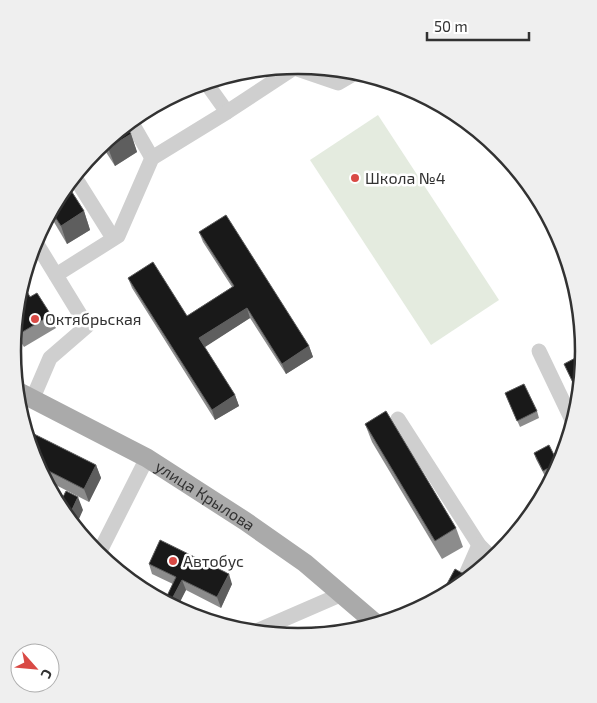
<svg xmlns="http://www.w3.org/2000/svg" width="597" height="703" font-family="'Exo 2',sans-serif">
<rect width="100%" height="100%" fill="#fff"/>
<polygon fill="#e4ebdf" points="378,115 499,300 431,345 310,160"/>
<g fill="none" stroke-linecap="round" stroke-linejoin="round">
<g stroke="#cfcfcf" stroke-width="15">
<polyline points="207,84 227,112"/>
<polyline points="133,125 152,158"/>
<polyline points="76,179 113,238"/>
<polyline points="56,275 118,236 152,158 227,112 294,68 338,83 350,76"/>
<polyline points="539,351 571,418"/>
<polyline points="32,400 50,358 87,326 35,241"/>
<polyline points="398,419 479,545 493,559"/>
<polyline points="98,555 147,458"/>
<polyline points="464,579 479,545"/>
<polyline points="259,630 342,594"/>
</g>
<path stroke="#aaa" stroke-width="19" id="s1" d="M 21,393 L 147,458 L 245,521 L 305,563 L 374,622"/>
</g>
<g fill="#8c8c8c">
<polygon points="127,128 131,134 137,152 115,166 102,146"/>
<polygon points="70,189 84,211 90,230 67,244 51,217"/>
<polygon points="199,232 309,346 313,357 286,374 250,318 204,347 235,395 239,406 215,420 132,288 128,278 187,316 232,287 203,242"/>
<polygon points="25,288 30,297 51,315 56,328 24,347 16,334"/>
<polygon points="505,393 537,411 539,418 520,427"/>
<polygon points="365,424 456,528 463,547 442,559 372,442"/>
<polygon points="534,453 558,463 559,466 554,474 546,478 536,459"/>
<polygon points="34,461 96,465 101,478 89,502 48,481"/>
<polygon points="149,564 232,584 221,608 186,590 179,603 167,596 173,584 152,574"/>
</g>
<g fill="#5e5e5e">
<polygon points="131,134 137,152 115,166 108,148"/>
<polygon points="84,211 90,230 67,244 61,226"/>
<polygon points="247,308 250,318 202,349 199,338"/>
<polygon points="309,346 313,357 286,374 282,364"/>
<polygon points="235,395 239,406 215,420 212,410"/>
<polygon points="96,465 101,478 89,502 84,489"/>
<polygon points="78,497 83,510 79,519 84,532 83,533 70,514"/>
<polygon points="229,574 232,584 221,608 217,597"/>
<polygon points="182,580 186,590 177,608 172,599"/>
</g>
<g fill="#191919" stroke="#5e5e5e">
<polygon points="127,128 131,134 108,148 105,143"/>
<polygon points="70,189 84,211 61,226 53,214"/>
<polygon points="226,215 309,346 282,364 247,308 199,338 235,395 212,410 128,278 153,262 187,316 234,286 199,232"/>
<polygon points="25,288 30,297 37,293 51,315 19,334 17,330"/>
<polygon points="581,355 583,359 577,391 564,364"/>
<polygon points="524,384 537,411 517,421 505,393"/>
<polygon points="386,411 456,528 435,541 365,424"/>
<polygon points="28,431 96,465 84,489 37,465 34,461"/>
<polygon points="549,445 558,463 543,471 534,453"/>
<polygon points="66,491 78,497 70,514 61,501"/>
<polygon points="70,514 79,519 76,524"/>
<polygon points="160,540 229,574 217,597 182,580 172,599 208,617 206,619 189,616 137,581 167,596 176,577 149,564"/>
<polygon points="455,569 467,576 442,593"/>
<polygon points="316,627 319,633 304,636 303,634"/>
</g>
<g fill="#d94a45" stroke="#fff" stroke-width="2">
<circle cx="355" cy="178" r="5"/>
<circle cx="35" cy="319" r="5"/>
<circle cx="173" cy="561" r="5"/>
</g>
<g text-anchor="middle" stroke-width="5" stroke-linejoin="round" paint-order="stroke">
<g font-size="16" fill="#323232" stroke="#fff" text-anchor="start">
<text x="365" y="184">Школа №4</text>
<text x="45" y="325">Октябрьская</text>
<text x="183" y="567">Автобус</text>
</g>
<g font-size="16" fill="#323232" stroke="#fff">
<text dy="6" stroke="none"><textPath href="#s1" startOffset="211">улица Крылова</textPath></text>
</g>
</g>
<path d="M0 0H597V703H0ZM21 351a277 277 0 1 1 554 0a277 277 0 1 1-554 0Z" fill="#efefef" fill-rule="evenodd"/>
<path fill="none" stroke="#323232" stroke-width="2.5" d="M21 351a277 277 0 1 1 554 0a277 277 0 1 1-554 0Z"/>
<g transform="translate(35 668) rotate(117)"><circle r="24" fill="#ffffff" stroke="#adadad"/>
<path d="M0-4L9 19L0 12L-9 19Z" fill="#d94a45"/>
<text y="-8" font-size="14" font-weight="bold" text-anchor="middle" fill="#323232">С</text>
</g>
<path d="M427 32v8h102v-8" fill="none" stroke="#323232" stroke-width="2.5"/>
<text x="434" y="32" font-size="15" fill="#323232" stroke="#ffffff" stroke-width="4" paint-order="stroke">50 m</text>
</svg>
